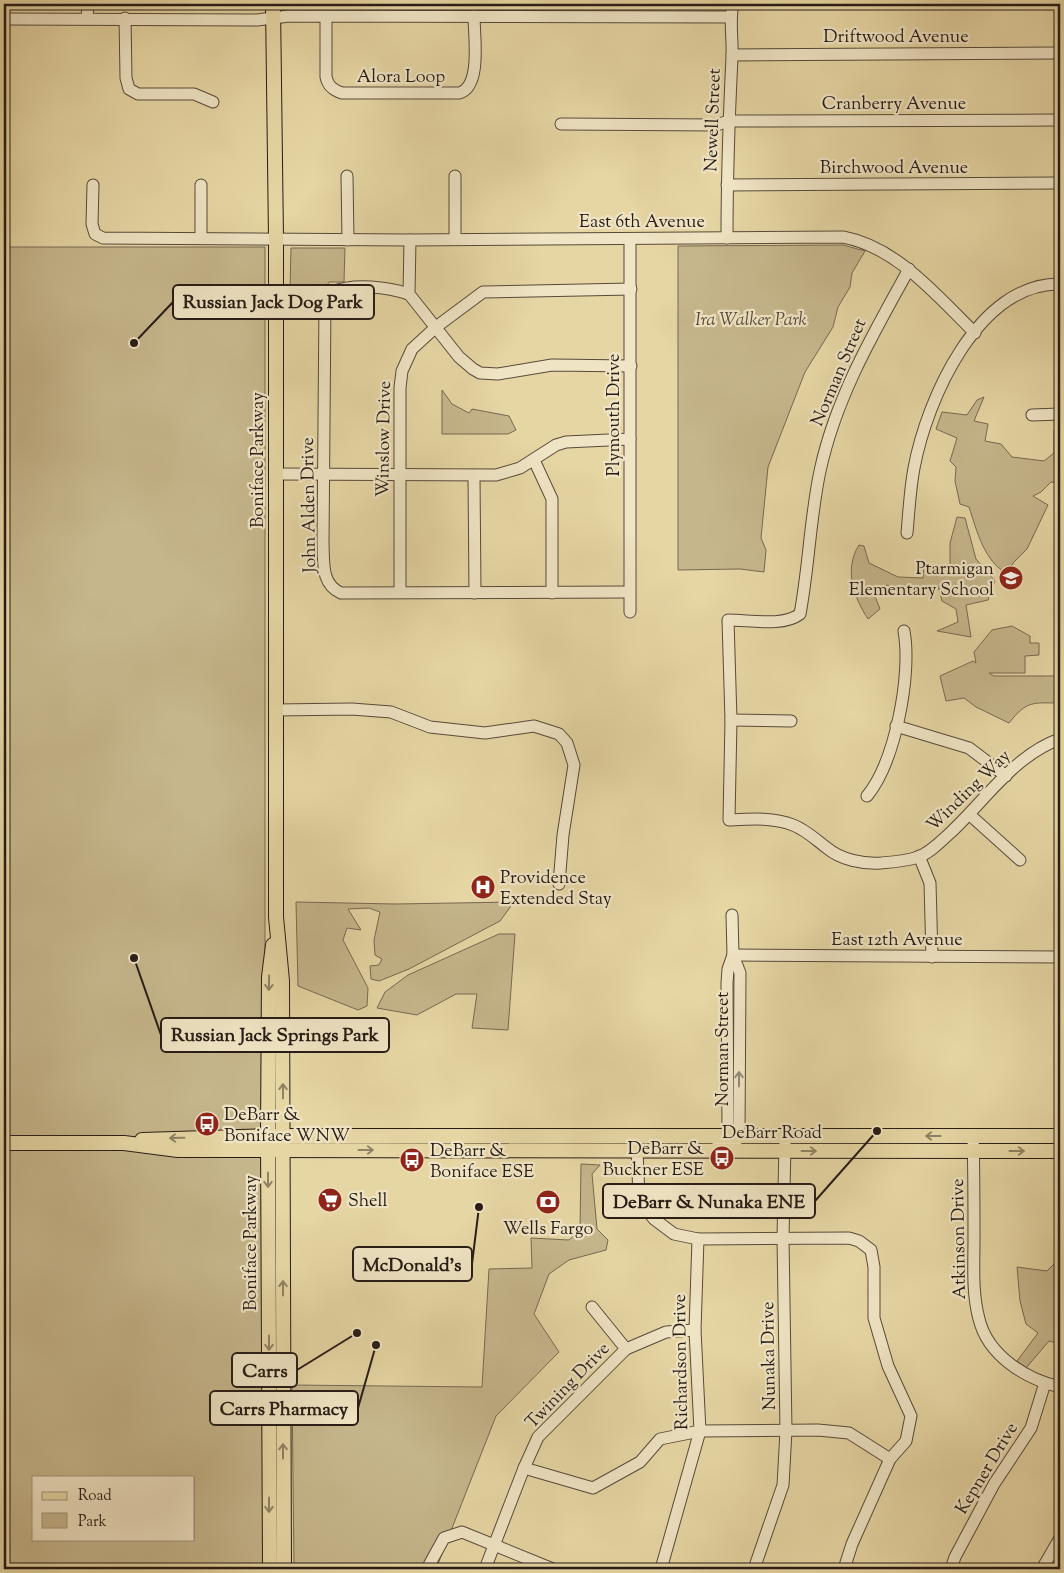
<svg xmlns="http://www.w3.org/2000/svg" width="1064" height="1573" font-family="'Sorts Mill Goudy',serif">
<rect width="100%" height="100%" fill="#e6d6a4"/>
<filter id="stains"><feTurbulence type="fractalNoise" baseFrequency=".004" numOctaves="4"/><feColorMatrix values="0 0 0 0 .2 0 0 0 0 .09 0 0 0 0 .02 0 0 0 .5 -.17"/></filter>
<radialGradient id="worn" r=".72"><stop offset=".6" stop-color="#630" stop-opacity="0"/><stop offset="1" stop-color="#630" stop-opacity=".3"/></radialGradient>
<g fill="#c6b68c" stroke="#766951" fill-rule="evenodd">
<polygon points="843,245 865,251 852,273 850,287 838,307 833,327 805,372 768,467 761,538 766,550 764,572 740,569 678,570 678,246"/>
<path d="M 4,247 L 265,247 L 265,1569 L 4,1569 ZM 34,1477 L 194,1477 L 194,1539 L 34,1539 Z"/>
<polygon points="291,248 345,248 344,282 329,282 323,292 290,292"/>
<polygon points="442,390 452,404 469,413 472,409 509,416 516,430 508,434 442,434"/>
<path d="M 984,397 L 974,421 L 988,424 L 985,441 L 1001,444 L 1012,457 L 1044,461 L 1054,453 L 1054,430 L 1060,428 L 1060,483 L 1051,482 L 1041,492 L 1033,496 L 1048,505 L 1027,549 L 1013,563 L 1008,574 C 984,562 977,531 969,507 L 960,504 L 955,481 L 956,467 L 950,461 L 957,438 L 936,429 L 942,412 L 967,415 L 977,400 Z"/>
<path d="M 957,517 L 965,518 L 976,559 L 995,581 L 988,600 L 966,605 L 971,637 L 937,631 L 958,622 L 956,609 L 942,601 L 938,586 L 925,586 L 908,593 L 887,585 L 874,594 L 880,609 L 868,619 C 853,596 844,569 859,545 L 864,546 L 869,563 L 898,577 L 923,578 L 924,565 L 950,566 L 950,543 Z"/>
<path d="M 1012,626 L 1030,636 L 1030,643 L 1039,643 L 1039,655 L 1025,656 L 1025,673 L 989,673 L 994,676 L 1060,676 L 1060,703 C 1033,703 1027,700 1009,723 L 976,707 L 964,698 L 946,701 L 940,676 L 973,661 L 976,663 L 974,652 L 992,630 Z"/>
<polygon points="296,902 395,904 514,902 500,921 409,969 379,981 371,979 370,966 379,965 382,959 375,955 374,940 380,912 369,908 348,909 361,930 347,928 343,940 368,988 367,1006 358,1010 298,986"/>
<polygon points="499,934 515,934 508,1030 472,1028 477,994 456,994 417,1015 377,1008 385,992 408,975"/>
<polygon points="581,1164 600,1165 592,1174 597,1229 608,1240 606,1250 569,1260 549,1274 534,1314 559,1352 496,1416 436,1569 294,1569 292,1385 482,1387 489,1269 532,1268 531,1238 569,1240 580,1230"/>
<polygon points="1060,1258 1060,1344 1049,1341 1026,1368 1017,1361 1038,1333 1026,1324 1020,1301 1017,1267 1047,1271"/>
</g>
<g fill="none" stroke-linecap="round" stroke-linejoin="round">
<defs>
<g id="minor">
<path d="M 326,17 L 326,77 C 328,86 333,90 342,93 L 459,93 C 482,87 474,36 474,16"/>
<polyline points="87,18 88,4"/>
<polyline points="125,18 126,78 129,89 138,94 194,94 213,102"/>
<polyline points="4,19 257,20 289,16 730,17"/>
<polyline points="732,55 1060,53"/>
<polyline points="561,124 717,125 728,121 1060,120"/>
<polyline points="347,176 348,240"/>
<path d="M 93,185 L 92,224 L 95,234 L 103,238 L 410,240 L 843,237 C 897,247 937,296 975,333"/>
<polyline points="727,185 1060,183"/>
<polyline points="201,238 201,185"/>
<path d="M 727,238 C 727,178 729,118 732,57 C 733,39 729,22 733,4"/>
<polyline points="455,239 455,176"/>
<polyline points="410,240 409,294 459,357 473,369 480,373 498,374 552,365 631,366"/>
<path d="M 909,269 C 873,334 836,397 820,471 C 810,518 809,566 800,614 C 783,627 750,620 728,620 L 731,720 L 729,820 C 750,819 772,817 793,825 C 806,830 815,839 827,848 C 841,860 863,864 881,863 C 893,862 907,861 918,857 C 930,853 940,842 949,834 C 984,802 1014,755 1060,739"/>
<path d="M 409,294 C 388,287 354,283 332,292 L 325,300 L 323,544 C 324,563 321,584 341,593 L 629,592"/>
<polyline points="1032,415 1060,414"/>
<polyline points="534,460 552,499 552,593"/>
<polyline points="276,474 496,475 520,468 556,445 566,442 630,439"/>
<polyline points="474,476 475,593"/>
<path d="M 907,533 C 909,511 910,489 914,468 C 927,399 978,283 1060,284"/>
<polyline points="400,592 400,388 402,371 412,349 436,327 483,292 631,289"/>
<polyline points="630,612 630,239"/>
<polyline points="275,710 352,709 391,712 430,727 485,733 534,726 559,734 567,743 574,765 563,835 559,884"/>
<polyline points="731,720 791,721"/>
<polyline points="896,726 969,748 1006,776"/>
<path d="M 867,796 C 895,762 912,675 904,631"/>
<polyline points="970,815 1020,860"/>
<polyline points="919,856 930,883 932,957"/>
<polyline points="732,915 733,955 728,969 727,983 728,1127 729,1136 733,1143"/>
<polyline points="733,955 1060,957"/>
<path d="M 973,1135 C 974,1170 974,1205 974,1239 C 974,1266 972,1293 979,1319 C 988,1356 1026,1379 1060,1387"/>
<polyline points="718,1144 734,1144 739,1137 740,973 733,955"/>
<polyline points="645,1149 637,1151 639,1195 643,1205 654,1219 674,1234 698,1239 849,1238 859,1241 871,1250 874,1267 874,1318 888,1366 911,1416 906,1441 890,1459 852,1544 844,1569"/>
<polyline points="592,1307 626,1349"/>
<polyline points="524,1468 593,1488 640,1462 660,1439 700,1431 818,1430 849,1433 890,1459"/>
<polyline points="427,1569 444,1538 462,1532 553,1569"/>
<polyline points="485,1569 524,1468 538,1437 626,1349 666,1332 695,1330"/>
<polyline points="661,1569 700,1431 695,1330 698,1239"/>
<polyline points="754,1569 783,1485 786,1431 783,1237 785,1143"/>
<polyline points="951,1569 955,1557 994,1484 1031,1428 1045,1383"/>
<polyline points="1042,1569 1060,1538"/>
</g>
<g id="major">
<polyline points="273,4 276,239 276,917 282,981 284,1569"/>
<polyline points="142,1140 268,1136 1060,1136"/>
<polyline points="4,1143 124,1143 178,1150 1060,1151"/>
<polyline points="270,1569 268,1136 269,977 273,945"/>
</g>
</defs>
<use href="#minor" stroke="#574a3a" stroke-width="13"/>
<use href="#major" stroke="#271c16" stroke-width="16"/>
<use href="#minor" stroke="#efe4c4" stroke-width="11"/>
<use href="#major" stroke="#e6d6a4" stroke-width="14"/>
</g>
<defs><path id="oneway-shaft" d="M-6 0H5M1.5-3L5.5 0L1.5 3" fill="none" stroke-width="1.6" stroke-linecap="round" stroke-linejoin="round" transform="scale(1.25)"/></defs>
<g stroke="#908264">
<use href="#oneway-shaft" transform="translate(269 983) rotate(91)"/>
<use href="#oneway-shaft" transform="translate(283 1091) rotate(-90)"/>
<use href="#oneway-shaft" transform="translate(933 1136) rotate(180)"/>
<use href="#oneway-shaft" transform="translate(177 1138) rotate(179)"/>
<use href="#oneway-shaft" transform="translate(366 1150)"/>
<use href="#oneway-shaft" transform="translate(809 1151)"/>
<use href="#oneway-shaft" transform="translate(1017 1151)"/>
<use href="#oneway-shaft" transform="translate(268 1180) rotate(90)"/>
<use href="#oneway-shaft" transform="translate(283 1288) rotate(-90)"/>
<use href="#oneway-shaft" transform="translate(269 1343) rotate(90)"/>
<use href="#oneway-shaft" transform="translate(283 1451) rotate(-90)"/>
<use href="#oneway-shaft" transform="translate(269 1505) rotate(90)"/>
</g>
<use stroke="#958a76" href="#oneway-shaft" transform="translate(739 1079) rotate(-90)"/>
<defs>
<symbol id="school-disc" viewBox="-11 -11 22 22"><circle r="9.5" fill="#8f2418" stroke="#efe4c4"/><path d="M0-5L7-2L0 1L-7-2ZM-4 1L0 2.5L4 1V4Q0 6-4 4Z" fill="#fff"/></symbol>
<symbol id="hospital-disc" viewBox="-11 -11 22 22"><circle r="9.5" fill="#8f2418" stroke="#efe4c4"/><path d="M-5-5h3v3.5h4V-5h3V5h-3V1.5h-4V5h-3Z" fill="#fff"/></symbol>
<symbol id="bus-disc" viewBox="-11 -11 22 22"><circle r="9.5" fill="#8f2418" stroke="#efe4c4"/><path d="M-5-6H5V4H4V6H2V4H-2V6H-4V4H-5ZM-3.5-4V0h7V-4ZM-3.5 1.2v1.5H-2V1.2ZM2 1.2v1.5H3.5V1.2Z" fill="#fff"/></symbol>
<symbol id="supermarket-disc" viewBox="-11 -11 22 22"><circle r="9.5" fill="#8f2418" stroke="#efe4c4"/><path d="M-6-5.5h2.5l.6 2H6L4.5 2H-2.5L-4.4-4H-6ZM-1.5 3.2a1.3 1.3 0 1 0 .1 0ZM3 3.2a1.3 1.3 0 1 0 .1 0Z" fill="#fff"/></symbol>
<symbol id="bank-disc" viewBox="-11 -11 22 22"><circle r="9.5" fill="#8f2418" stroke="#efe4c4"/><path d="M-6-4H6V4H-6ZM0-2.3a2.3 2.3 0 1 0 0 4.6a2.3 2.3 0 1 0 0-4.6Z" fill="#fff"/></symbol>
</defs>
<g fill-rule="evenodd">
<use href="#school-disc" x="997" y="564" width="28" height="28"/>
<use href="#hospital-disc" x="469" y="873" width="28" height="28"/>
<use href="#bus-disc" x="193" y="1110" width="28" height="28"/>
<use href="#bus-disc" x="708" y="1144" width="28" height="28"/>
<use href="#bus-disc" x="398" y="1146" width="28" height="28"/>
<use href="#supermarket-disc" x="316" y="1186" width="28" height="28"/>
<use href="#bank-disc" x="534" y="1188" width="28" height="28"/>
</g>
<g text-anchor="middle" stroke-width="4.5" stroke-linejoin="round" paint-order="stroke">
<g font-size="18" fill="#271c16" stroke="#efe4c4">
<text x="896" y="42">Driftwood Avenue</text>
<text x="401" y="82">Alora Loop</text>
<text x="894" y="109">Cranberry Avenue</text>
<text transform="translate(712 120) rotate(-88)" y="6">Newell Street</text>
<text x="894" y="173">Birchwood Avenue</text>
<text x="642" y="227">East 6th Avenue</text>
<text transform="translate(838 372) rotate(-67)" y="6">Norman Street</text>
<text transform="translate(613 415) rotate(-90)" y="6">Plymouth Drive</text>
<text transform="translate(383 439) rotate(-89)" y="6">Winslow Drive</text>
<text transform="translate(257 460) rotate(-90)" y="6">Boniface Parkway</text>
<text transform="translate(308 505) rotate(-91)" y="6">John Alden Drive</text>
<text transform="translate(968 790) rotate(-44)" y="6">Winding Way</text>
<text x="897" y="945">East 12th Avenue</text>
<text transform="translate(722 1049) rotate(-90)" y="6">Norman Street</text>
<text x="772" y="1138">DeBarr Road</text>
<text transform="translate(958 1239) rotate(-91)" y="6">Atkinson Drive</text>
<text transform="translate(250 1243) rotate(-90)" y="6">Boniface Parkway</text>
<text transform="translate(768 1356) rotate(-91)" y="6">Nunaka Drive</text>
<text transform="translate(680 1362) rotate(-91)" y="6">Richardson Drive</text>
<text transform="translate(567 1385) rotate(-46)" y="6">Twining Drive</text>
<text transform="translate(986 1468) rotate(-59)" y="6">Kepner Drive</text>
</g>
<g font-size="18" font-style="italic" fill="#574a39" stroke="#efe4c4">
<text x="751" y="325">Ira Walker Park</text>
</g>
<g font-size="18" fill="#271c16" stroke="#efe4c4" text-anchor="start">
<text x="994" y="574" text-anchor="end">Ptarmigan<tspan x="994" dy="21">Elementary School</tspan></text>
<text x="500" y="883">Providence<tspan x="500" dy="21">Extended Stay</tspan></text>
<text x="224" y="1120">DeBarr &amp;<tspan x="224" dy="21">Boniface WNW</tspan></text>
<text x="704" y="1154" text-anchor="end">DeBarr &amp;<tspan x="704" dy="21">Buckner ESE</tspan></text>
<text x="430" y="1156">DeBarr &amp;<tspan x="430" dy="21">Boniface ESE</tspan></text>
<text x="348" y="1206">Shell</text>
<text x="548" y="1234" text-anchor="middle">Wells Fargo</text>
</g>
</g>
<path fill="none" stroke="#271c16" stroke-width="2" d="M134 343L173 302M134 958L161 1035M877 1131L815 1201M479 1207L472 1264M357 1333L297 1370M376 1345L358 1408"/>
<g fill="#271c16" stroke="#efe4c4" stroke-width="2">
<circle cx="134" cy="343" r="5"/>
<circle cx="134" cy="958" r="5"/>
<circle cx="877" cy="1131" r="5"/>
<circle cx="479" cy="1207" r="5"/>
<circle cx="357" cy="1333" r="5"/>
<circle cx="376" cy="1345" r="5"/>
</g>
<g fill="#efe4c4" stroke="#271c16" stroke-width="2">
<rect x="173" y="285" width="201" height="34" rx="5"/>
<rect x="161" y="1018" width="228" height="34" rx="5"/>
<rect x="603" y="1184" width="212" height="34" rx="5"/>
<rect x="353" y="1247" width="119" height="34" rx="5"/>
<rect x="232" y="1353" width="65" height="34" rx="5"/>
<rect x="210" y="1391" width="148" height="34" rx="5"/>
</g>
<g font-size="19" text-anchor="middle" font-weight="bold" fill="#271c16">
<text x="273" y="308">Russian Jack Dog Park</text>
<text x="275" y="1041">Russian Jack Springs Park</text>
<text x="709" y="1208">DeBarr &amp; Nunaka ENE</text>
<text x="412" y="1271">McDonald's</text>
<text x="265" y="1377">Carrs</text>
<text x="284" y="1415">Carrs Pharmacy</text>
</g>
<rect width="1064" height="1573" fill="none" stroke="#e6d6a4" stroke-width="20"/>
<rect x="5" y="5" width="1054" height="1563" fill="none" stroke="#271c16" stroke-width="2.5"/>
<rect x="10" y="10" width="1044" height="1553" fill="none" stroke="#271c16"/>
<rect x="32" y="1476" width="162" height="65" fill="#efe4c4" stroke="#9f947e"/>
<rect x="42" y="1492" width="25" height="8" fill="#e6d6a4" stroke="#9f947e"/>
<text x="78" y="1500" font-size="15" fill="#271c16">Road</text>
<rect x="42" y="1513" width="25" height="15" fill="#c6b68c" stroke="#9f947e"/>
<text x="78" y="1526" font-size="15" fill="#271c16">Park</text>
<rect width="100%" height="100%" filter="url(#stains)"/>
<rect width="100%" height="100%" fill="url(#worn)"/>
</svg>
